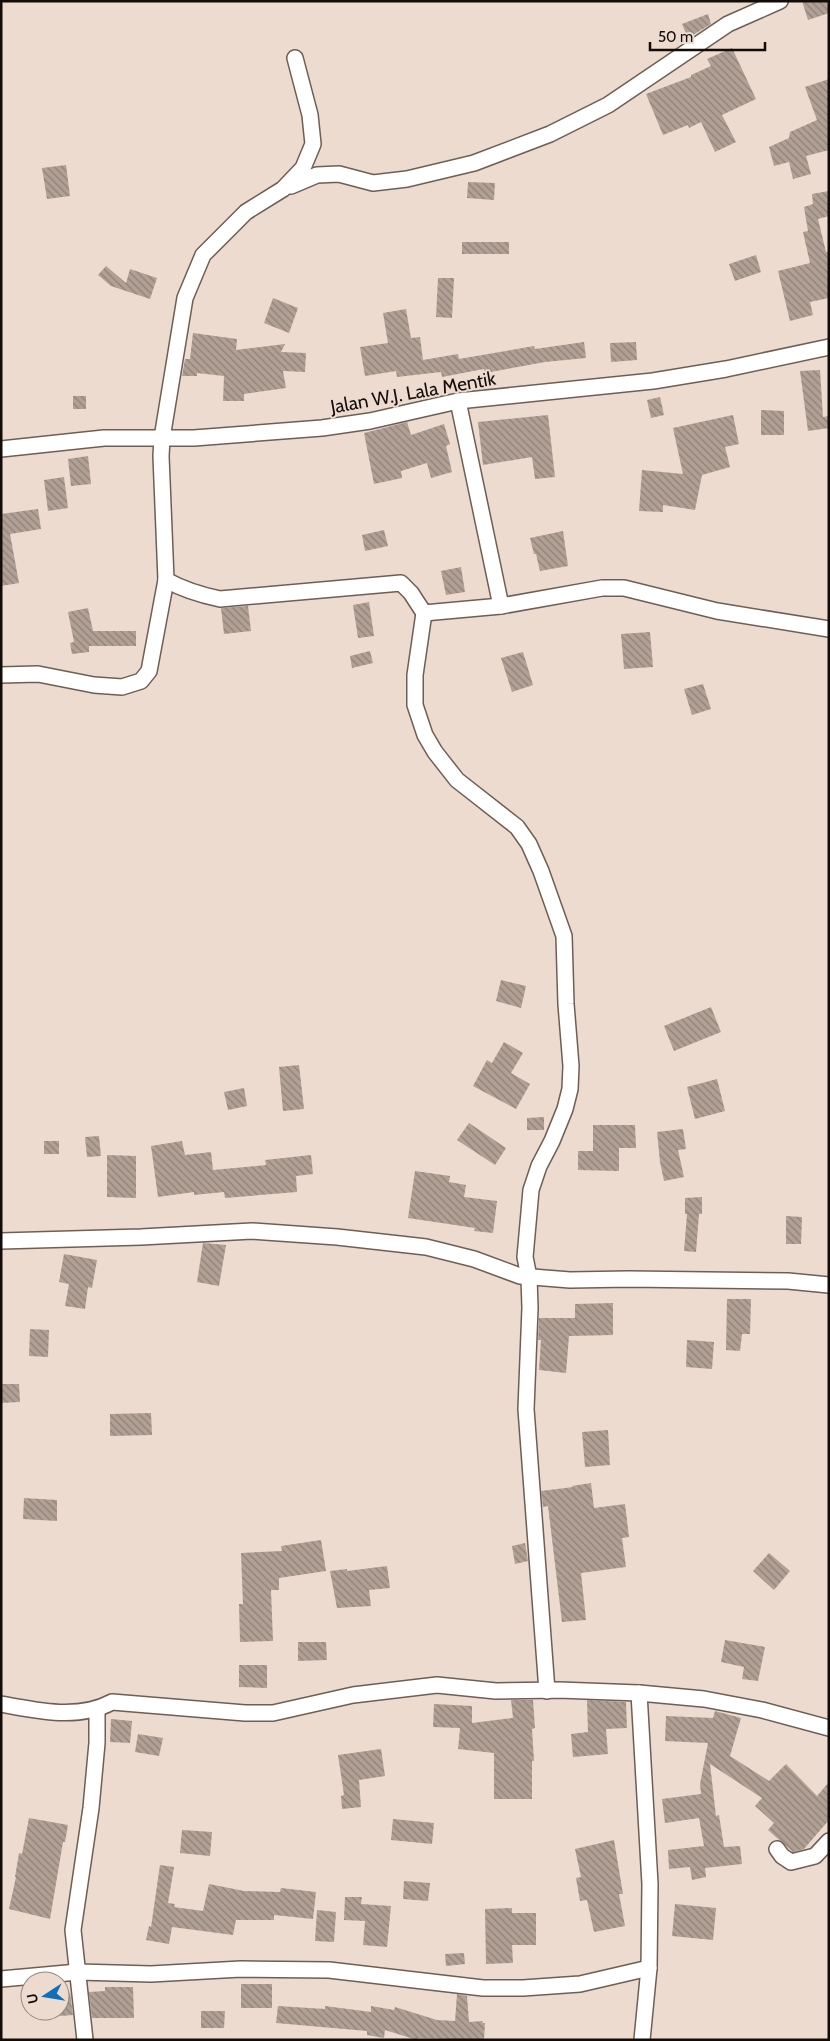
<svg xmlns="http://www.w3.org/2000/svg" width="830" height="2041" font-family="Cabin,sans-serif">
<defs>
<pattern id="building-back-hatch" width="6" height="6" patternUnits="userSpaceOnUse" patternTransform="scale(1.25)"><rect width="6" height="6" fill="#b1a095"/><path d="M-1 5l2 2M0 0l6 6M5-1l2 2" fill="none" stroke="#8f8178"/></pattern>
</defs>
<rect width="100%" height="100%" fill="#eddbcf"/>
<g fill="url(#building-back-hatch)">
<polygon points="802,1 827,1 829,13 808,20"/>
<polygon points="708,14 711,24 688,38 682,24"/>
<polygon points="732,48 756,99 722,115 736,142 715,152 701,122 689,128 688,125 663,135 646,94 691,77 691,75 711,66 707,59"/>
<polygon points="829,79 829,150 806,156 811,174 793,179 789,162 774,166 769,147 789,138 790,132 817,120 805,87"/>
<polygon points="66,165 70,196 47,199 42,168"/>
<polygon points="468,182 495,183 494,200 467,198"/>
<polygon points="829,191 829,216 818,219 826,252 829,251 829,298 810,302 813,315 790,321 778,271 810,263 803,232 808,231 804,207 813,204 812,194"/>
<rect x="462" y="242" width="47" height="12"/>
<polygon points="756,255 761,272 735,281 729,264"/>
<polygon points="106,266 126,283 130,269 157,278 150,299 111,286 98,275"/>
<polygon points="438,278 454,278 452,318 436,317"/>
<polygon points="273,298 298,308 289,333 264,323"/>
<polygon points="406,309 411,338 420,337 423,360 458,354 459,359 534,346 535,349 584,342 586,358 545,362 485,373 484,369 442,377 441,372 397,377 396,371 365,376 360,347 388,343 383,313"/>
<polygon points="193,333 237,339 236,350 285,344 281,352 306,353 305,372 283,371 286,388 244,394 244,401 223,401 224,376 197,373 197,376 182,376 185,359 190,359"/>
<polygon points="636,342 637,360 611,362 610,343"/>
<polygon points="820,370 823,417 829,416 829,428 808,431 800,371"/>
<rect x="73" y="396" width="13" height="13"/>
<polygon points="660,397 664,415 651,418 647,400"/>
<polygon points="761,410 784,411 784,435 761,435"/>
<polygon points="548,415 555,477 535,479 532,457 483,465 478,422"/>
<polygon points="733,415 739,444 725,447 730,467 702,475 695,510 663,505 663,512 639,511 642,470 683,474 673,428"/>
<polygon points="407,422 411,435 444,424 450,444 446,446 452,472 431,478 427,463 401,471 402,478 374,484 364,433"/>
<polygon points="88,456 91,484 71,486 68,459"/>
<polygon points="64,477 68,508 48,511 44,480"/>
<polygon points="38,509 41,529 10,534 19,583 1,586 1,514"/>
<polygon points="384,530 388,546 365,551 362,535"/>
<polygon points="563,531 568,566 540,571 536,554 534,554 530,538"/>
<polygon points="461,567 465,592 446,595 441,571"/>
<polygon points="369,602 374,636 358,638 353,605"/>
<polygon points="248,606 251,631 224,634 221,608"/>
<polygon points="88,608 93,631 136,631 136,646 89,646 89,652 72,654 70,643 74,642 68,612"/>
<polygon points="650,632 653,667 624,669 621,634"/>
<polygon points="370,651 373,663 352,668 350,656"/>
<polygon points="523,652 533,685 512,692 501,658"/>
<polygon points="703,684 711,709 692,715 684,689"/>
<polygon points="501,980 526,986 521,1008 496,1001"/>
<polygon points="711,1007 721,1032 674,1051 664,1026"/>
<polygon points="504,1042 523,1053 511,1073 530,1084 516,1109 473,1086 487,1060 492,1063"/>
<polygon points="299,1065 304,1109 283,1111 279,1067"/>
<polygon points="717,1079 725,1111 695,1119 687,1087"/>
<polygon points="244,1088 247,1106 228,1110 224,1092"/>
<polygon points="544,1117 544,1130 527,1130 527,1118"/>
<polygon points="469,1123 506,1148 495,1165 457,1140"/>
<polygon points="593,1125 635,1125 636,1148 619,1148 619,1171 578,1170 578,1151 593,1151"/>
<polygon points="683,1129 686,1149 678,1150 684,1177 664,1181 660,1162 657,1132"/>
<polygon points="99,1136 101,1156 87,1157 85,1137"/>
<rect x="44" y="1141" width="15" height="13"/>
<polygon points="182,1141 185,1155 211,1152 213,1170 266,1165 265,1160 311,1155 313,1174 296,1176 297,1192 225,1198 224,1192 194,1195 194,1192 158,1197 151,1146"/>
<polygon points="107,1155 136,1156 136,1198 107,1197"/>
<polygon points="415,1171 450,1176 449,1182 466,1185 464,1197 497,1201 493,1233 474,1231 475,1228 408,1218"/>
<polygon points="702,1197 702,1214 699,1214 696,1252 684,1251 687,1214 685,1214 685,1198"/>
<polygon points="786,1216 802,1217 801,1244 786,1244"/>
<polygon points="203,1243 226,1245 219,1286 197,1282"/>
<polygon points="64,1254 97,1260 92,1288 88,1287 85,1309 65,1306 69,1284 59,1282"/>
<polygon points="727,1299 751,1299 750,1334 742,1334 740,1351 726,1350"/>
<polygon points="613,1303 613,1335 569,1336 566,1373 539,1370 541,1340 538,1340 539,1318 575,1318 575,1304"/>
<polygon points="30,1329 49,1330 48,1357 29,1356"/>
<polygon points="687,1340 714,1342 712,1369 686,1367"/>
<polygon points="1,1384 19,1384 20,1402 1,1403"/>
<polygon points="151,1413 152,1435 110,1436 110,1414"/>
<polygon points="608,1430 610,1465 585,1467 582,1432"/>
<polygon points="591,1483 594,1508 625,1504 629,1537 622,1538 626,1567 581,1573 586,1620 562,1622 548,1506 543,1507 541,1491 573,1487 572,1486"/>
<polygon points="24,1498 57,1500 57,1521 23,1519"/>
<polygon points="321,1540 326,1571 279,1578 279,1590 271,1590 273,1641 240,1642 239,1604 243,1604 241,1553 282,1551 281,1546"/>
<polygon points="525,1543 528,1561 515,1564 512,1546"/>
<polygon points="769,1553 790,1571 774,1590 753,1571"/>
<polygon points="387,1566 390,1588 369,1590 371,1606 337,1608 330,1571 347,1569 347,1571"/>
<polygon points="725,1640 765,1647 758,1681 742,1679 744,1667 721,1662"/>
<polygon points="298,1642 326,1642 327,1660 298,1661"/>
<polygon points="239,1665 267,1665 267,1688 239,1687"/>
<polygon points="511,1700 533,1700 535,1728 532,1729 534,1761 532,1761 532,1799 494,1799 494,1753 458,1749 460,1728 433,1727 434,1704 472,1706 472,1723 513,1718"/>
<polygon points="587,1700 626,1702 627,1728 606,1729 608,1754 573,1757 571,1734 588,1732"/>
<polygon points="715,1711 741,1718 730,1756 769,1781 786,1764 817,1796 829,1782 829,1820 804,1849 793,1852 768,1830 774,1823 755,1806 762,1798 710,1764 716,1816 719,1815 724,1847 740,1846 742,1864 705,1868 706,1877 692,1880 690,1867 669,1869 668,1850 704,1846 699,1818 665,1823 662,1799 701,1794 700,1784 708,1743 665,1741 666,1716 713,1718"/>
<polygon points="111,1719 132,1721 130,1743 110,1742"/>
<polygon points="138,1734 163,1738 159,1756 135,1752"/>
<polygon points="381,1749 385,1776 359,1780 361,1807 342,1809 341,1796 344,1795 338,1755"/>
<polygon points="29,1818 68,1825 65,1842 63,1842 50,1919 9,1909 16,1877 15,1877 19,1853 22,1854"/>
<polygon points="393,1819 434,1823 432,1844 391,1840"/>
<polygon points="182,1830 212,1832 210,1856 180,1853"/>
<polygon points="614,1840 623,1894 619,1894 625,1926 594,1932 587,1900 580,1901 576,1878 581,1877 575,1849"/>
<polygon points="160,1865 174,1867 168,1903 175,1904 174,1907 203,1911 209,1884 244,1891 280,1892 281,1888 316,1892 313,1919 274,1915 274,1920 236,1920 233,1935 172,1927 169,1944 146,1940 149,1926 151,1927"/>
<polygon points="404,1881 430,1883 428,1901 403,1899"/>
<polygon points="345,1897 362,1897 361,1904 391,1906 387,1947 363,1945 365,1921 344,1920"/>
<polygon points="675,1904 716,1908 713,1940 672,1936"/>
<polygon points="512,1908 512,1913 536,1913 536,1945 512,1945 513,1963 486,1964 485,1909"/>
<polygon points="317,1910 336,1912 334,1942 315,1941"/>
<polygon points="464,1953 465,1964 446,1966 445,1954"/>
<rect x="241" y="1984" width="31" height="24"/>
<polygon points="105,1987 133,1987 134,2018 92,2018 89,1992 105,1991"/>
<polygon points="70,1993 73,2015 60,2016 60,1994"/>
<polygon points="457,1994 467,1996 469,2022 483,2021 482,2023 485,2023 484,2040 418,2038 417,2040 385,2030 384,2038 367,2035 367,2031 276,2023 278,2006 325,2009 325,2006 371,2012 371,2006 394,2010 395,2007 437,2020 455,2021"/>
<polygon points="201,2011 225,2011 224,2028 201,2028"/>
</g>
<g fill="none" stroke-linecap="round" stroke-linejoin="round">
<defs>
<g id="minor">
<path d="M 295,58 L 310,115 L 313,144 L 303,168 L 283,189 L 246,212 L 203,255 L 185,298 L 162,438 L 161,456 L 166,580 C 184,590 201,595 220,599 L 401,583 L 411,593 L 424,613 L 501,606 L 602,588 L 624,588 L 717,611 L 829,629"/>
<polyline points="291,186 317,175 339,174 373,183 407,179 474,163 550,134 608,105 728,24 780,1"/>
<polyline points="458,401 501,606"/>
<polyline points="1,449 104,438 194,438 322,428 370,421 458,401 653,381 726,369 829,347"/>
<polyline points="424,613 415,675 415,705 425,735 435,752 457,780 517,827 529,844 541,871 564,936 566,1004 571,1066 570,1089 565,1109 552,1141 539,1166 531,1190 525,1257 529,1277 530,1308 526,1409 547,1691"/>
<polyline points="1,675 38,674 94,685 122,687 141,681 149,671 166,580"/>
<polyline points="1,1241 141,1237 252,1231 337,1237 426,1247 474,1259 520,1276 570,1280 629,1279 788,1281 829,1285"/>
<polyline points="639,1693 650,1884 649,1968 642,2040"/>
<path d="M 1,1704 C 37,1711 79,1720 112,1702 L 245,1713 L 273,1713 L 353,1695 L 437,1685 L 496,1691 L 559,1690 L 639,1693 L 704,1699 L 762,1710 L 829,1728"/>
<polyline points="777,1849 782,1856 791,1862 815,1856 829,1841"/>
<polyline points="1,1979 78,1972 151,1974 241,1969 329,1970 483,1988 523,1988 580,1984 649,1968"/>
<polyline points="85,2040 73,1930 91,1808 97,1743 97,1710"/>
</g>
</defs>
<use href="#minor" stroke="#6e5e54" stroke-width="18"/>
<use href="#minor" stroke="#fff" stroke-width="15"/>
</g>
<g text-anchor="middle" stroke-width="4" stroke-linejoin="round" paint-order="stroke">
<g font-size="19" fill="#120c09" stroke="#eddbcf">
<text transform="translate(413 392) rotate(-10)" y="7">Jalan W.J. Lala Mentik</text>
</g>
</g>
<rect width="830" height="2041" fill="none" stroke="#120c09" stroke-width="5"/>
<g transform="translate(45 1996) rotate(258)"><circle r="24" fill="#eddbcf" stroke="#958880"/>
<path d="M0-4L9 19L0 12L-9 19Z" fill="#0e6fbb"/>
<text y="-8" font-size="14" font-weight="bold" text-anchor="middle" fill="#120c09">U</text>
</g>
<path d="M650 42v8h115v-8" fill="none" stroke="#120c09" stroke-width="2.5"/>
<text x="658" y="42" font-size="15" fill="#120c09" stroke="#eddbcf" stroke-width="4" paint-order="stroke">50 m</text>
</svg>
